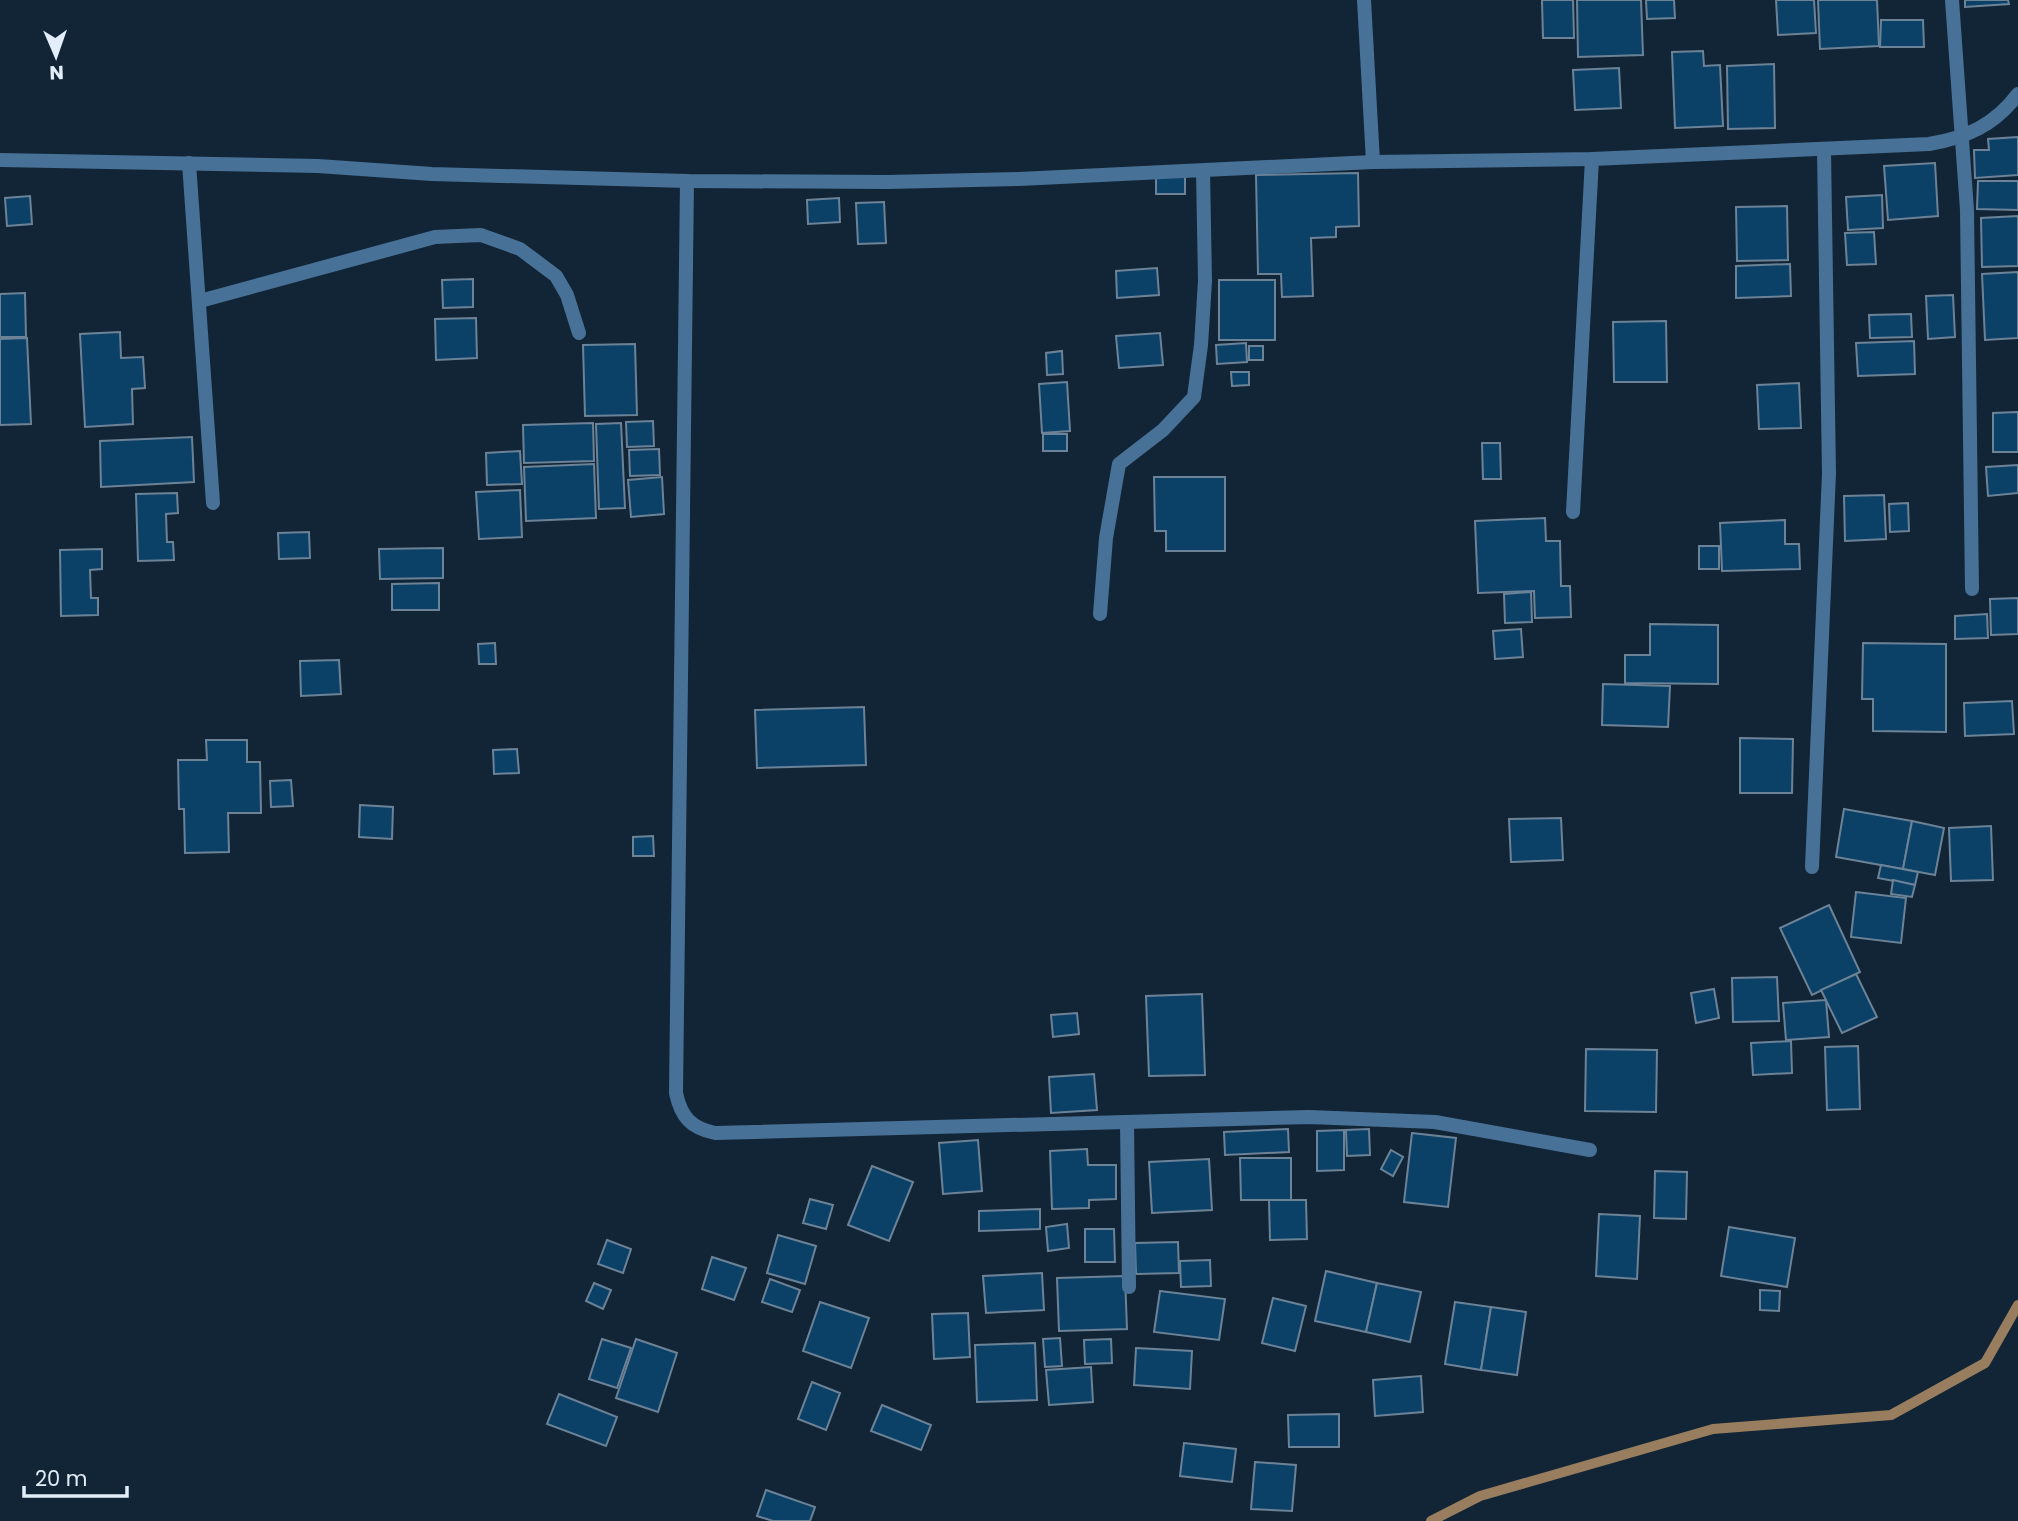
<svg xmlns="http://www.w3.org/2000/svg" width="2018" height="1521" font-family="Poppins,sans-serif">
<rect width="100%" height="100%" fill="#122536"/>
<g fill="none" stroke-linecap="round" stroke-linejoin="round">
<polyline stroke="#987e5e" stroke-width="10" points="1431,1521 1480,1496 1713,1429 1891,1415 1985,1363 2018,1305"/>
</g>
<g fill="#0b4067" stroke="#6c8297" stroke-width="2">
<polygon points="1542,0 1573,0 1574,38 1543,38"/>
<polygon points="1577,0 1641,0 1643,55 1578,57"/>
<polygon points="1646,0 1674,0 1675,18 1647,19"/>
<polygon points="1776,0 1814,0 1816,33 1778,35"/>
<polygon points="1818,0 1877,0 1879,46 1820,49"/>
<polygon points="1965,0 2008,0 2009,4 1965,7"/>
<polygon points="1881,20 1923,20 1924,47 1880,47"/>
<polygon points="1703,51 1704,66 1720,65 1723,126 1675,128 1672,52"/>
<polygon points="1774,64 1775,128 1728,129 1727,66"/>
<polygon points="1619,68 1621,108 1575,110 1573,70"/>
<polygon points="2018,137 2018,175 1975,178 1974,150 1989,150 1988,139"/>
<polygon points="1935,163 1938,216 1888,220 1884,166"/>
<polygon points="1358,173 1359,226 1336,227 1336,237 1311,238 1313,296 1282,297 1281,274 1258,274 1256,175"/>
<polygon points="1185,176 1185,194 1156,194 1156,177"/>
<polygon points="1978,181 2018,181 2018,210 1977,209"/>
<polygon points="1882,195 1883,228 1848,230 1846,197"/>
<polygon points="30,196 32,224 7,226 5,198"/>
<polygon points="839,198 840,222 808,224 807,200"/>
<polygon points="884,202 886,243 858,244 856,203"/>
<polygon points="1787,206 1788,260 1737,261 1736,207"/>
<polygon points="2018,216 2018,266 1982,267 1981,218"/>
<polygon points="1874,232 1876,264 1847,265 1845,233"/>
<polygon points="1790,264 1791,296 1736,298 1736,266"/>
<polygon points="1157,268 1159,295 1117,298 1116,271"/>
<polygon points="2018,272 2018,338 1985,340 1982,274"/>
<polygon points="473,279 473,307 443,308 442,280"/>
<rect x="1219" y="280" width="56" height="60"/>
<polygon points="25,293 26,337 0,337 0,294"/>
<polygon points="1953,295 1955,337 1928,339 1926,296"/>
<polygon points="1911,314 1912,337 1870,338 1869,315"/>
<polygon points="476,318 477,358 436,360 435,319"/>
<polygon points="1666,321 1667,382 1614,382 1613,322"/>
<polygon points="120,332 121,358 143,357 145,388 132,389 133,424 85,427 80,334"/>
<polygon points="1160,333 1163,365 1119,368 1116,336"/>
<polygon points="27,338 31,424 0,425 0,339"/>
<polygon points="1914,341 1915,374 1858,376 1856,343"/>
<polygon points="1246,343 1247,362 1217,364 1216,345"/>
<polygon points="635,344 637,415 585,416 583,345"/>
<rect x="1249" y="346" width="14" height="14"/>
<polygon points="1062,351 1063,374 1047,375 1046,353"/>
<polygon points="1231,372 1249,372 1249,385 1232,386"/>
<polygon points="1067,382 1070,431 1042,433 1039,384"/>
<polygon points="1799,383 1801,428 1759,429 1757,385"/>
<polygon points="2018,412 2018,452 1993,452 1993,413"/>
<polygon points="653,421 654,446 627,447 626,422"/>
<polygon points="593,423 594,461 524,463 523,425"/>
<polygon points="621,423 625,508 599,509 596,424"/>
<rect x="1043" y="434" width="24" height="17"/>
<polygon points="192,437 194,482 101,487 100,441"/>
<polygon points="1482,443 1500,443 1501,479 1483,479"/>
<polygon points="659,449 660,475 630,476 629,450"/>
<polygon points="520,451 522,484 487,485 486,453"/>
<polygon points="594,464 596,518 526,521 524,467"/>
<polygon points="2018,465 2018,493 1988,496 1986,467"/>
<polygon points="662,477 664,514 631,517 628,480"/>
<polygon points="1154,477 1225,477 1225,551 1166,551 1166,531 1155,531"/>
<polygon points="520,490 522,537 479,539 476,492"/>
<polygon points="177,493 178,513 166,514 167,542 173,542 174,560 138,561 136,494"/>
<polygon points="1884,495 1886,539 1845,541 1844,496"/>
<polygon points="1908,503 1909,531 1890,532 1889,504"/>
<polygon points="1545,518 1546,541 1560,541 1561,586 1570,586 1571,617 1535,618 1534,591 1478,593 1475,521"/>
<polygon points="1785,520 1785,544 1799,544 1800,569 1722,571 1720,523"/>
<polygon points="309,532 310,558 279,559 278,533"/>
<rect x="1699" y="546" width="20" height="23"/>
<polygon points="443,548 443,578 380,579 379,549"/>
<polygon points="102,549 102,569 90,570 91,598 98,598 98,615 61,616 60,550"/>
<polygon points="439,583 439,610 392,610 392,584"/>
<polygon points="1531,592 1532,622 1505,623 1504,594"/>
<polygon points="2018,598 2018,634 1991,635 1990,599"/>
<polygon points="1987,614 1988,638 1955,639 1955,616"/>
<polygon points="1650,624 1718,625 1718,684 1625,683 1625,655 1650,655"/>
<polygon points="1521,629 1523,657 1495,659 1493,631"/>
<polygon points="495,643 496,664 479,664 478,644"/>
<polygon points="1863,643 1946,644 1946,732 1873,731 1873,699 1862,699"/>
<polygon points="339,660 341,694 301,696 300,661"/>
<polygon points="1603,684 1670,686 1668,727 1602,725"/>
<polygon points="2012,701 2014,734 1965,736 1964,703"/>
<polygon points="864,707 866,765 757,768 755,710"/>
<polygon points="1740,738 1793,739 1792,793 1740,793"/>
<polygon points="206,740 247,740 247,762 260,762 261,813 228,813 229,852 185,853 184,809 179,809 178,760 207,760"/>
<polygon points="517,749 519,773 494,774 493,750"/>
<polygon points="291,780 293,806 271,807 270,781"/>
<polygon points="360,805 393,807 392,839 359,837"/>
<polygon points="1844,809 1912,821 1903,869 1836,857"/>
<polygon points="1561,818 1563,860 1511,862 1509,819"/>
<polygon points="1912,821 1944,828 1935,875 1903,869"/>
<polygon points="1991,826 1993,880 1951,881 1949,828"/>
<polygon points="653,836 654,856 633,856 633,837"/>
<polygon points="1881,865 1918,872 1915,885 1878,878"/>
<polygon points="1893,880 1915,885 1912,897 1891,894"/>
<polygon points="1856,892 1906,898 1901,943 1851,937"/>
<polygon points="1829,905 1860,972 1812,995 1780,928"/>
<polygon points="1856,974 1877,1017 1842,1033 1821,990"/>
<polygon points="1777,977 1779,1021 1733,1022 1732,978"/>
<polygon points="1714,989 1719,1018 1696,1023 1691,993"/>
<polygon points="1202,994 1205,1075 1149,1076 1146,996"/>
<polygon points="1826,1000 1829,1037 1786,1040 1783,1003"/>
<polygon points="1077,1013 1079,1034 1053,1037 1051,1015"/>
<polygon points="1791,1041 1792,1073 1753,1075 1751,1043"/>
<polygon points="1858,1046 1860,1109 1827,1110 1825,1047"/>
<polygon points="1586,1049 1657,1050 1656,1112 1585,1111"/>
<polygon points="1094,1074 1097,1110 1051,1113 1049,1077"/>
<polygon points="1288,1129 1289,1152 1225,1155 1224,1132"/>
<polygon points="1369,1129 1370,1155 1347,1156 1346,1130"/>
<polygon points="1344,1130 1344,1170 1317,1171 1317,1131"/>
<polygon points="1412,1133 1456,1138 1448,1207 1404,1202"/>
<polygon points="978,1140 982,1191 943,1194 939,1143"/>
<polygon points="1087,1149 1088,1165 1116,1165 1116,1199 1089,1200 1089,1208 1052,1209 1050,1151"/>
<polygon points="1391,1150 1403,1157 1393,1176 1381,1169"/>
<polygon points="1240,1158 1291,1158 1291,1200 1241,1200"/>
<polygon points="1209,1159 1212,1210 1152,1213 1149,1162"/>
<polygon points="872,1166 913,1182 889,1241 848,1225"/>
<polygon points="1655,1171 1687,1172 1686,1219 1654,1218"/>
<polygon points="810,1199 833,1205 826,1229 803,1223"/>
<polygon points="1269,1200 1306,1200 1307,1239 1270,1240"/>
<polygon points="1040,1209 1040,1229 979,1231 979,1211"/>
<polygon points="1599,1214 1640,1216 1637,1279 1596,1276"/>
<polygon points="1067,1224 1069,1248 1048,1251 1046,1227"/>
<polygon points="1729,1227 1795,1238 1787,1287 1721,1276"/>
<polygon points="1085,1229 1114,1229 1115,1262 1085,1262"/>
<polygon points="778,1235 816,1246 805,1284 767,1273"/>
<polygon points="607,1240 631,1249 623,1273 598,1264"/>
<polygon points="1178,1242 1179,1273 1136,1274 1135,1243"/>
<polygon points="712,1257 746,1268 734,1300 702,1289"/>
<polygon points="1210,1260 1211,1286 1181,1287 1180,1261"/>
<polygon points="1326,1271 1377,1283 1366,1332 1315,1321"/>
<polygon points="1042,1273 1044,1310 986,1313 983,1276"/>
<polygon points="1125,1276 1127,1329 1059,1331 1057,1278"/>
<polygon points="770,1279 800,1290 792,1312 762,1302"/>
<polygon points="594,1283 611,1290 603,1309 586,1301"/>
<polygon points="1377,1283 1421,1292 1410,1342 1366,1332"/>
<polygon points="1760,1290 1780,1291 1779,1311 1760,1310"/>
<polygon points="1160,1291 1225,1299 1219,1340 1154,1332"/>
<polygon points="1273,1298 1306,1306 1295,1351 1262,1343"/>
<polygon points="820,1302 869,1318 851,1368 803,1351"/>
<polygon points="1455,1302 1491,1307 1481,1370 1445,1364"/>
<polygon points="1491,1307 1526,1312 1517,1375 1481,1370"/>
<polygon points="968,1313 970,1357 934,1359 932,1314"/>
<polygon points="1060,1338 1062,1366 1045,1367 1043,1339"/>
<polygon points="602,1339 631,1348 617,1388 589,1379"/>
<polygon points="636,1339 677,1353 658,1412 616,1398"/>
<polygon points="1111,1339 1112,1363 1085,1364 1084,1340"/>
<polygon points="1035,1343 1037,1400 977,1402 975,1345"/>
<polygon points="1136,1348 1192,1351 1190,1389 1134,1385"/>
<polygon points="1091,1367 1093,1402 1049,1405 1046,1370"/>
<polygon points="1421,1376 1423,1412 1375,1416 1373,1380"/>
<polygon points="812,1382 840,1393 826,1430 798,1419"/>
<polygon points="559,1394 617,1417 606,1446 547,1424"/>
<polygon points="882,1405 931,1425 921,1450 871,1431"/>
<polygon points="1339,1414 1339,1447 1289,1447 1288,1415"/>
<polygon points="1184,1443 1236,1449 1232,1482 1180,1476"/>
<polygon points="1255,1462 1296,1465 1292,1511 1251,1509"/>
<polygon points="766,1490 815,1507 810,1521 773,1521 757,1516"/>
</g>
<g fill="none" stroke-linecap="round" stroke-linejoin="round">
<g stroke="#487197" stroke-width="14">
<polyline points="189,163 213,503"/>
<polyline points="200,301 435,237 481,235 520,249 556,276 567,295 579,333"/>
</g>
<g stroke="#487197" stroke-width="14">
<polyline points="1364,0 1373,162"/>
<polyline points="1952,0 1967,210 1972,589"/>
<path d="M 0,160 L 318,166 L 432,174 L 687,181 L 888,182 L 1019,179 L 1373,162 L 1592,159 L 1929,144 C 1966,138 1995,125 2018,94"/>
<path d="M 687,181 L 676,1093 C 681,1117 691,1128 715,1133 L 1309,1117 L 1435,1122 L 1590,1150"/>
<polyline points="1573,512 1592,159"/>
<polyline points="1100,614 1106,538 1119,464 1163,430 1194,397 1201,345 1205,281 1203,171"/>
<polyline points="1812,867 1829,473 1824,151"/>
<polyline points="1127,1122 1129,1287"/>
</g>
</g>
<g transform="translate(56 56) rotate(178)" stroke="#122536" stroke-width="5" paint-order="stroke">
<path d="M0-5L12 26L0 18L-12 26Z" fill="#e2eef9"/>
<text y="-10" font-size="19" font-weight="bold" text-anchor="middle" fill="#e2eef9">N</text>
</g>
<path d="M24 1486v10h103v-10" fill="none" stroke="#e2eef9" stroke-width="3.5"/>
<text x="35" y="1486" font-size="21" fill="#e2eef9" stroke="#122536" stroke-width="5" paint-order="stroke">20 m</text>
</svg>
